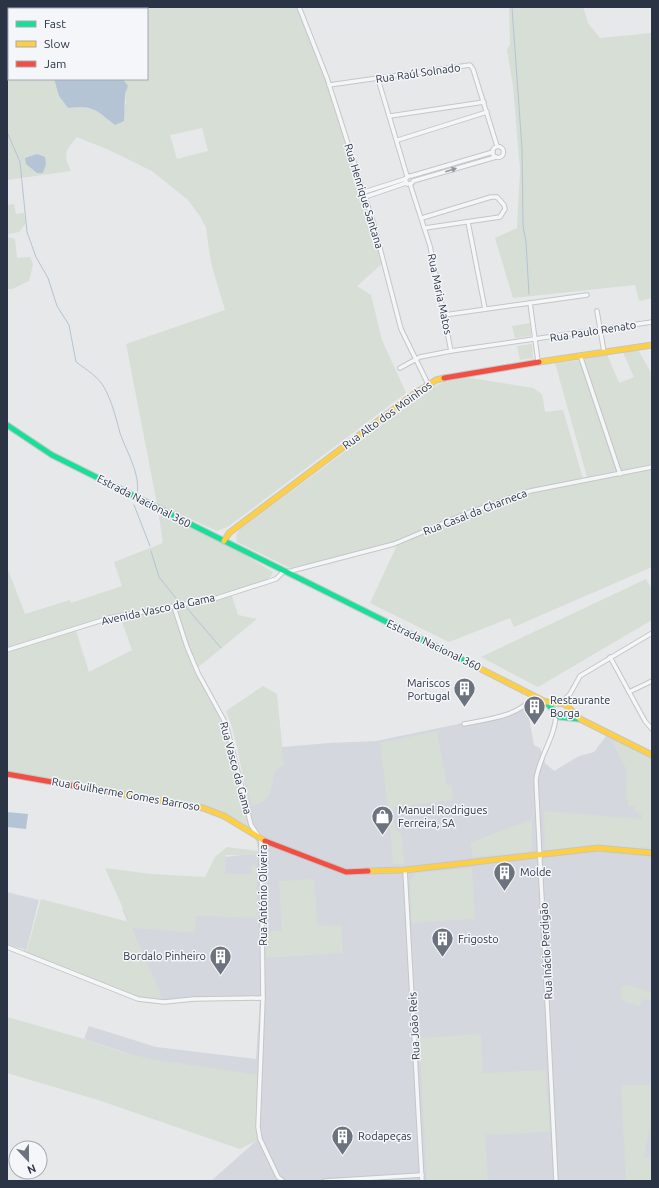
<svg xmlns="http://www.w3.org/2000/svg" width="659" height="1188" font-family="Ubuntu,sans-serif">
<rect width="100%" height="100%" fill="#e6e8ea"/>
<g fill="#d4d7dd">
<polygon points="527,706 534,745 540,748 545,763 554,771 579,756 594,752 606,736 652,761 652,1181 211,1181 257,1140 153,1062 84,1039 89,1026 156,1047 256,1059 260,1000 163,1001 122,909 211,916 225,857 259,853 238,751 329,743 376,741 506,714"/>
<polygon points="7,892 39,900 26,952 23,949 7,945"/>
</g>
<g fill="#d6ded6" fill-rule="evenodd">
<path d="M 138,7 L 298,7 L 329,87 L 384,262 L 357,286 L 371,295 L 382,340 L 406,393 L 229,526 L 217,531 L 157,504 L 126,344 L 225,310 L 211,263 L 206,228 L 200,216 L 188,200 L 152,171 L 109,150 L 77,137 C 65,151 63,154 71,171 L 7,180 L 7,63 L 9,63 L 9,79 L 54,79 L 59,96 L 68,108 C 94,105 96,110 115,125 L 126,104 L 125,94 L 128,86 L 123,79 L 147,79 L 147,9 L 138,9 ZM 202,128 L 208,151 L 177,159 L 170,135 Z"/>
<polygon points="509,7 583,7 588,23 600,38 652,33 652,298 639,301 635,285 513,298 495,238 517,228 520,170 513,86 507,50 510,44"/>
<polygon points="14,204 16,214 24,213 26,223 19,232 9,234 8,237 15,239 17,258 30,257 33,264 29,281 12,289 7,289 7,205"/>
<polygon points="530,323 531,336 515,338 512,326"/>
<polygon points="532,344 533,358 520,360 517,346"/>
<polygon points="638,350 652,374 652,464 587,477 555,363 574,361 607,354 619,383 634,377 623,352"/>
<polygon points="464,377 533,388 542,394 545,412 563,410 584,482 652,469 652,567 514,627 510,618 449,642 370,603 399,541 290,568 237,542 236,535 240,529 433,387 446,381"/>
<path d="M 158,510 L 220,540 L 273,572 C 270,584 242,590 231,593 L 238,615 L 257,619 L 196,669 L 226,724 L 251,825 L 261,840 L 224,816 L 203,808 L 7,774 L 7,567 L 25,614 L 70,600 L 71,603 L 122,586 L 114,562 L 163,543 ZM 121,619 L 132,650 L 89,672 L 76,631 L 106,622 Z"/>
<polygon points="646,579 652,589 652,620 538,687 481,657"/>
<path d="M 263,686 L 277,694 L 284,764 L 274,772 C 271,792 272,799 252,807 L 232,727 L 226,711 Z"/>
<polygon points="437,731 447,785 451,785 454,800 396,807 392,813 395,828 401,834 405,864 393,864 390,823 380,743"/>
<polygon points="609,736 652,759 652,848 643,847 643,850 601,847 545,851 544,811 642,819 641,814 635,812 635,807 628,806 626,792 627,771"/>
<polygon points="532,819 532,850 528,852 473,857 470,843"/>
<polygon points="227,847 258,851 258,855 226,855 225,874 251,874 252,865 256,865 258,918 196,916 195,933 132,928 164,1002 138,999 26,954 41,899 129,922 105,868 151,874 205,877 215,857"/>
<polygon points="472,868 475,919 412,923 410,881 415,873"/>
<polygon points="314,879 318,926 341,925 343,953 266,958 265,932 282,930 279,881"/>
<polygon points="626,985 652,992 652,1001 642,999 640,1006 621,1000 621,987"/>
<polygon points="7,1017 84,1039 121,1052 152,1059 259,1075 258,1105 260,1139 240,1149 98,1100 7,1073"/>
<polygon points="481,1034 483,1073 545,1070 550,1132 485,1135 488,1181 427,1181 419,1038"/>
<polygon points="652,1070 652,1117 644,1157 652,1157 652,1181 626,1181 621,1085 650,1085"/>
</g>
<g fill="#b4c4d5">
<path d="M 54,79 L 123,79 L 128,86 L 125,94 L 124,121 L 115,125 C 96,110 94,105 68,108 L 59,96 Z"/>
<polygon points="37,154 45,157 46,164 43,173 37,173 26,164 25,158"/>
<polygon points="7,812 28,814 26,829 7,827"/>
</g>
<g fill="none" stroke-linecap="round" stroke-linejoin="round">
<g stroke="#b4c4d5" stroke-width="1">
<polyline points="512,7 522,149 523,226 526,242 529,294"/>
<path d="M 7,132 L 20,162 L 27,232 L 36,257 L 48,278 L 57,306 L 69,325 L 76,362 C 87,370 99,377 105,389 C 112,402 116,418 120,433 C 126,451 141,474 137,494"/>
<polyline points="134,505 150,546"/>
<polyline points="151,551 159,577 179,602"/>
<polyline points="186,607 221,648"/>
</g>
<defs>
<g id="street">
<polyline points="299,7 327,78 374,225 401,329 428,384"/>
<polyline points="138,9 138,7"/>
<polyline points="378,79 407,176"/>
<polyline points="329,85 470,65 473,69 497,146"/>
<polyline points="390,116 484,102"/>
<polyline points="398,140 487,112"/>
<circle cx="498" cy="152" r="5.5"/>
<polyline points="411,176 493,152"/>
<polyline points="405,179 407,184 412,183"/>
<polyline points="413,181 496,157"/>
<polyline points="364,192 405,179 409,176"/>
<polyline points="365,197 406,183"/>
<polyline points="422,218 491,197 497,197 504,205 505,209 500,217 425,228"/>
<polyline points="468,222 485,309"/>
<polyline points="597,311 604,352"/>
<polyline points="444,315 530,303"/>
<polyline points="451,351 652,322"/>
<polyline points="580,355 620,474"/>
<polyline points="538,361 530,303 587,295"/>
<polyline points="400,368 420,357 451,351 430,246 410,184"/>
<polyline points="287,572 394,544 470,512 530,491 652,467"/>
<polyline points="174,607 187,647 198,673 226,724 251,825 261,840 263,998 258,1127 260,1139 278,1177 283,1181"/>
<polyline points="7,650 109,618 217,598 276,579 284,571"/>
<polyline points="610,657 645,721 652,729"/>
<polyline points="629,692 652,681"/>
<polyline points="561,703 570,694 580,676 652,633"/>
<path d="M 556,715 C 555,738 539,756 536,780 L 556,1181"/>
<path d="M 464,724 C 489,719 518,717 534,696"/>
<polyline points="405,870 422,1181"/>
<polyline points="7,947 138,999 164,1002 194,999 263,998"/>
<polyline points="325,1181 422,1175"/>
</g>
<g id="fast">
<polyline points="7,425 52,455 475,666"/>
<polyline points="546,702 559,717 579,719"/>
</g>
<g id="slow">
<polyline points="539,362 652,345"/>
<polyline points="224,541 229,533 414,394 436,380 444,378"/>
<polyline points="475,666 546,702 565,704 580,719 652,755"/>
<polyline points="114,793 203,808 224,816 265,841"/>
<polyline points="368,871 405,870 598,848 652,853"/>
</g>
<g id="jam">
<polyline points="444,378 539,362"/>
<polyline points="7,774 114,793"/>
<polyline points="265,841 346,872 368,871"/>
</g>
</defs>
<use href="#street" stroke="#c4c6c8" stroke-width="5.5"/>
<use href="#fast" stroke="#c4c6c8" stroke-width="7"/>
<use href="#slow" stroke="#c4c6c8" stroke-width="7"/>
<use href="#jam" stroke="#c4c6c8" stroke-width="7"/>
<use href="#street" stroke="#f5f6f7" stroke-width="3.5"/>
<use href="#fast" stroke="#16e098" stroke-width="5"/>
<use href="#slow" stroke="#ffcf43" stroke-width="5"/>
<use href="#jam" stroke="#f24e42" stroke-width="5"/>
</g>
<defs><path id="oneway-solid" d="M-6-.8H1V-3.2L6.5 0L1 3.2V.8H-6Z"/></defs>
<use fill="#90959e" href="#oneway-solid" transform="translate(451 170) rotate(-17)"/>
<defs>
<symbol id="building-pin" viewBox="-11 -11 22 30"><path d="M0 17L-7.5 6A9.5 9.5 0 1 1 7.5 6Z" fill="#6c737f" stroke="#f4f6f9"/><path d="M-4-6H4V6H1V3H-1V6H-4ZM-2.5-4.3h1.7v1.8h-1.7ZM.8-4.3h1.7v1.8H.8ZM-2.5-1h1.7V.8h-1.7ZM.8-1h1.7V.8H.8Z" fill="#fff"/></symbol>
<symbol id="shop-pin" viewBox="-11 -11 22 30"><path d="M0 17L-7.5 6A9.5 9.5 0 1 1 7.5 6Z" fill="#6c737f" stroke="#f4f6f9"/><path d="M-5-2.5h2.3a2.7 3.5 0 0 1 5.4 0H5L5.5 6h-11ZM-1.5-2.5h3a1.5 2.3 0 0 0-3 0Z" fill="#fff"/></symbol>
</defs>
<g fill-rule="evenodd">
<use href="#building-pin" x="452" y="676" width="25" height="34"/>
<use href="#building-pin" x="522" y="694" width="25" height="34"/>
<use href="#shop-pin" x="370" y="804" width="25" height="34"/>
<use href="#building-pin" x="492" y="860" width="25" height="34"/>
<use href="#building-pin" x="430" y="926" width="25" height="34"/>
<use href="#building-pin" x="208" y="944" width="25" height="34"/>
<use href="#building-pin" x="330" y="1124" width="25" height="34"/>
</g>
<g text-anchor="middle" stroke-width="3" stroke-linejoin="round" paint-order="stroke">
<g font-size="11" fill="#2b3445" stroke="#f4f6f9">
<text transform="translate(418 73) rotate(-8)" y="4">Rua Raúl Solnado</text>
<text transform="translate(364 196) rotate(73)" y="4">Rua Henrique Santana</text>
<text transform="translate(440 294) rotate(78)" y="4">Rua Maria Matos</text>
<text transform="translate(593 331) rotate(-9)" y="4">Rua Paulo Renato</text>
<text transform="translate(387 415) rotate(-36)" y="4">Rua Alto dos Moinhos</text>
<text transform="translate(144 501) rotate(27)" y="4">Estrada Nacional 360</text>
<text transform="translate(475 512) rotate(-21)" y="4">Rua Casal da Charneca</text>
<text transform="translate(158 609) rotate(-12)" y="4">Avenida Vasco da Gama</text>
<text transform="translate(434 645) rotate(26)" y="4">Estrada Nacional 360</text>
<text transform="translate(236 768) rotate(75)" y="4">Rua Vasco da Gama</text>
<text transform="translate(126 794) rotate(10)" y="4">Rua Guilherme Gomes Barroso</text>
<text transform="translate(263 895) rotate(-90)" y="4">Rua António Oliveira</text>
<text transform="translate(546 951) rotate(-93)" y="4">Rua Inácio Perdigão</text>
<text transform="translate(414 1026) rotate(-93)" y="4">Rua João Reis</text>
</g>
<g font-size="11" fill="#2b3445" stroke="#f4f6f9" text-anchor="start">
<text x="450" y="687" text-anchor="end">Mariscos<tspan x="450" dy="13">Portugal</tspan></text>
<text x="550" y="704">Restaurante<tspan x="550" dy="13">Borga</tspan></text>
<text x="398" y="814">Manuel Rodrigues<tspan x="398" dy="13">Ferreira, SA</tspan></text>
<text x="520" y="876">Molde</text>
<text x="458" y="943">Frigosto</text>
<text x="206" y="960" text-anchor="end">Bordalo Pinheiro</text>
<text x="358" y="1140">Rodapeças</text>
</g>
</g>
<rect width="659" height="1188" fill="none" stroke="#2b3445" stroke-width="16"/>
<rect x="8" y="8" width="140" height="72" fill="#f4f6f9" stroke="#a4a8b1"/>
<rect x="16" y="21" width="20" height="6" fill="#16e098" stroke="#a4a8b1"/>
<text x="44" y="28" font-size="12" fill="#2b3445">Fast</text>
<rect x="16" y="41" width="20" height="6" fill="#ffcf43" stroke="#a4a8b1"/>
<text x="44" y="48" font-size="12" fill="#2b3445">Slow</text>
<rect x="16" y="61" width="20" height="6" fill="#f24e42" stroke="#a4a8b1"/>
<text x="44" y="68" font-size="12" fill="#2b3445">Jam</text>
<g transform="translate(28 1160) rotate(158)"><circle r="19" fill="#f4f6f9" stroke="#a4a8b1"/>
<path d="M0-3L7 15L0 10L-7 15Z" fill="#6c737f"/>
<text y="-6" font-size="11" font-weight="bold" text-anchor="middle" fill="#2b3445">N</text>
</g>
</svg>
